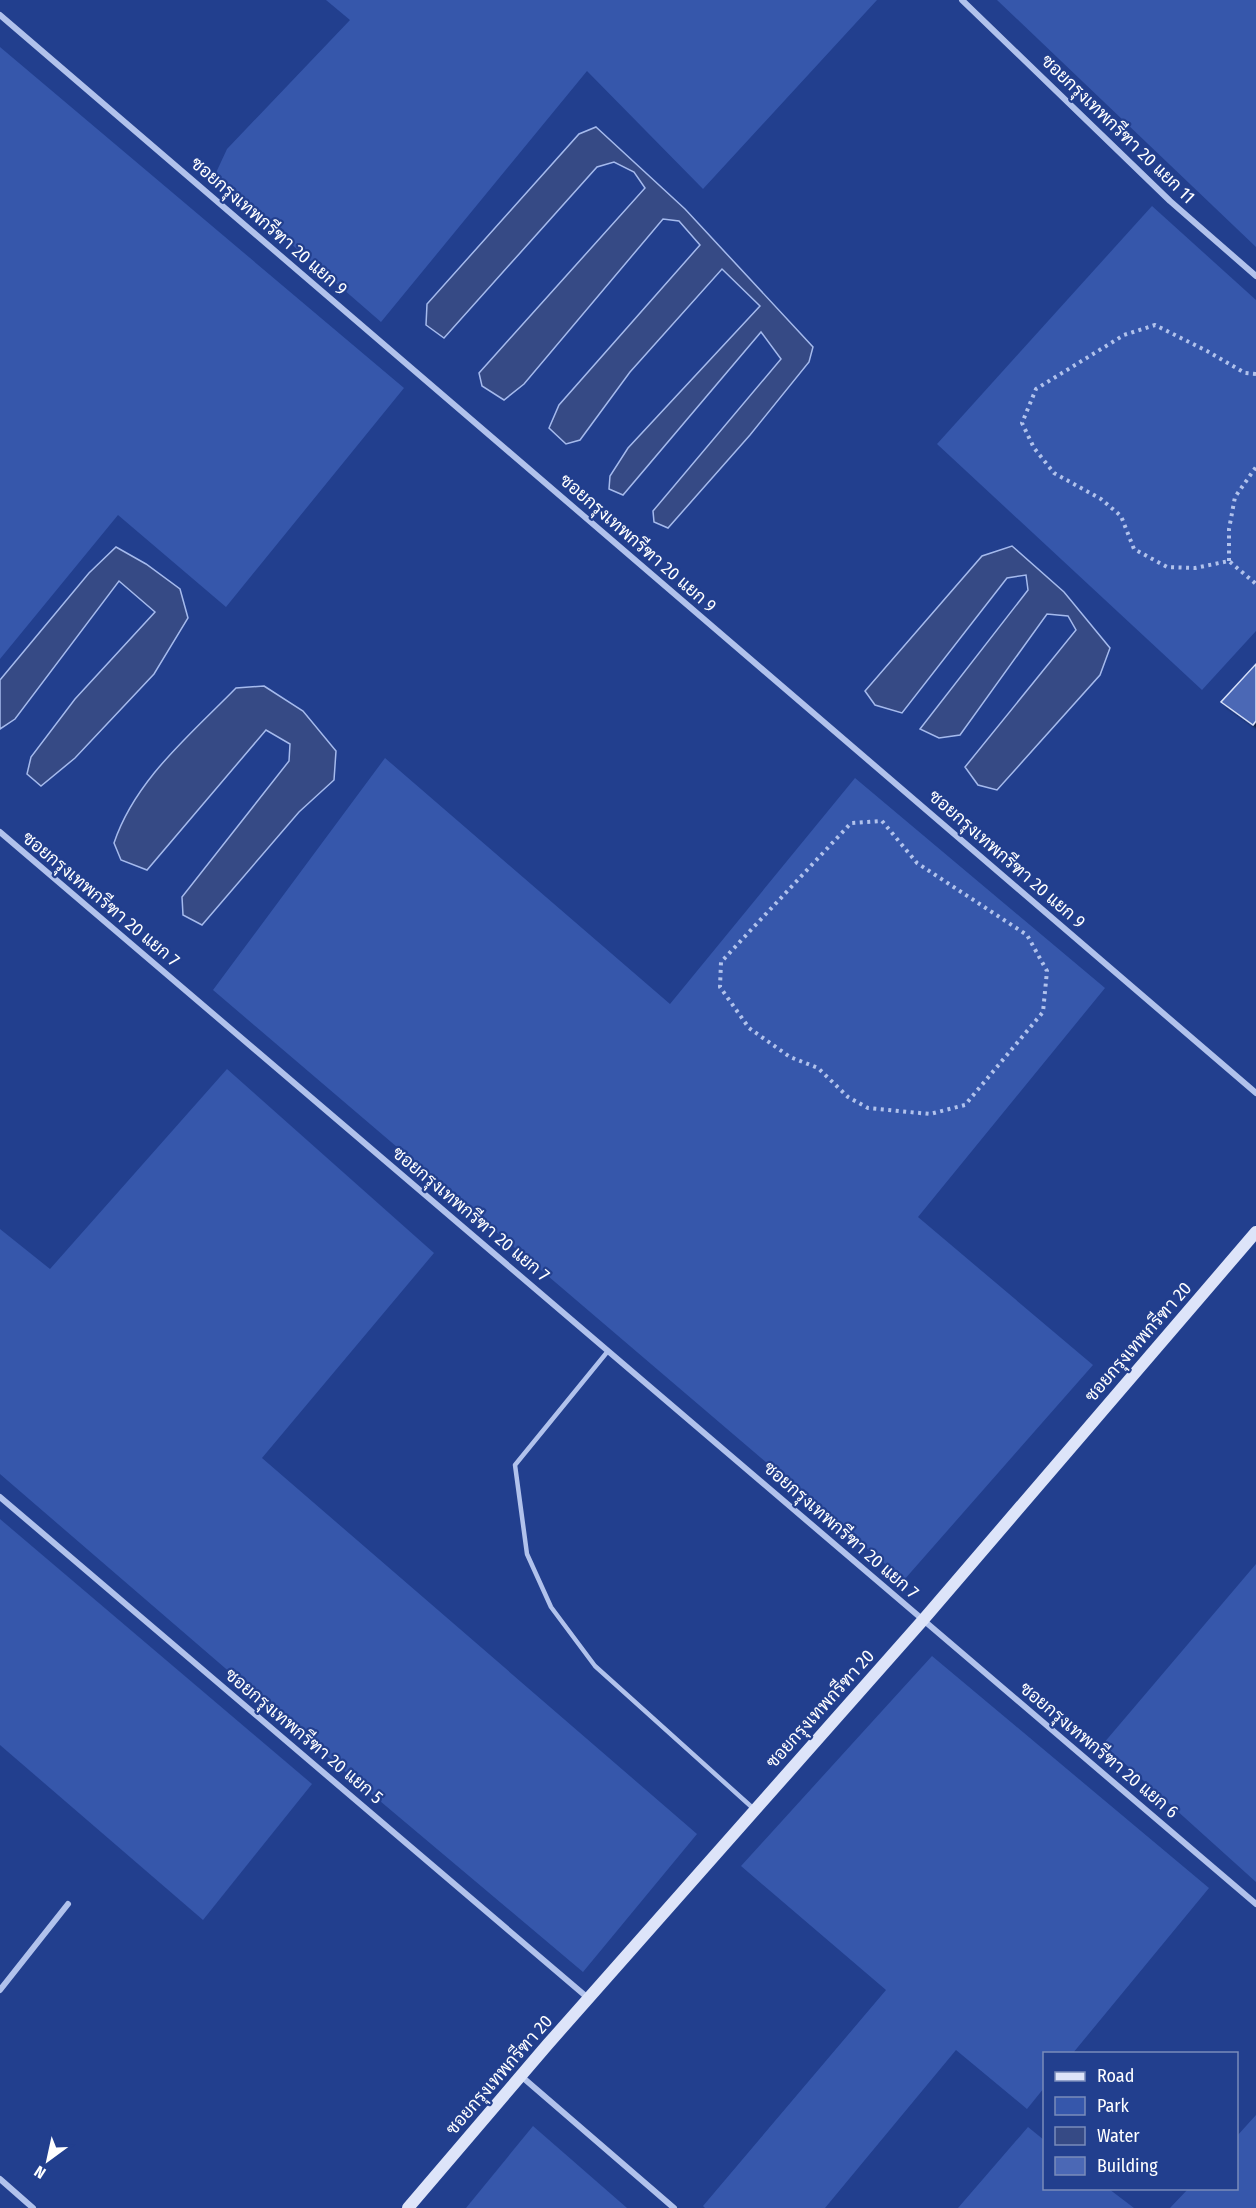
<svg xmlns="http://www.w3.org/2000/svg" width="1256" height="2208" font-family="'Fira Sans Condensed',Sarabun,sans-serif">
<defs>
<filter id="shadow"><feDropShadow dx="6" dy="4" stdDeviation="1.5" flood-color="#0009"/></filter>
</defs>
<rect width="100%" height="100%" fill="#223f8e"/>
<g fill="#3657ab">
<polygon points="326,0 877,0 703,189 587,71 381,322 214,177 227,149 350,20"/>
<polygon points="997,0 1256,0 1256,247"/>
<polygon points="0,47 404,388 226,607 118,515 0,659"/>
<polygon points="1152,206 1256,300 1256,631 1202,690 937,444"/>
<polygon points="385,758 670,1004 855,778 1105,988 918,1217 1093,1365 904,1580 213,990"/>
<polygon points="227,1069 434,1253 262,1458 697,1834 583,1972 342,1769 0,1474 0,1229 50,1269"/>
<polygon points="0,1519 312,1784 203,1920 0,1745"/>
<polygon points="1256,1564 1256,1882 1103,1744"/>
<polygon points="932,1656 1209,1888 1073,2053 1044,2054 1044,2088 1027,2109 956,2050 825,2208 705,2208 703,2206 886,1990 741,1866"/>
<polygon points="1256,2115 1256,2208 1170,2208 1188,2189 1236,2188 1237,2136"/>
<polygon points="533,2126 627,2208 466,2208"/>
<polygon points="1028,2127 1044,2140 1044,2188 1109,2189 1134,2208 958,2208"/>
</g>
<g fill="#364a85" stroke="#a5baed" stroke-width="1.5">
<polygon points="596,127 685,209 813,347 809,362 750,435 668,528 654,522 653,511 781,359 761,332 623,495 609,489 610,476 628,448 760,306 722,269 630,372 580,440 566,444 549,428 559,405 700,245 679,221 663,219 524,384 504,400 482,386 479,373 645,188 634,172 614,162 597,167 444,338 426,325 427,304 579,134"/>
<polygon points="1012,546 1064,592 1110,648 1100,675 997,790 978,785 965,767 1076,630 1068,616 1047,614 960,735 939,738 920,729 1028,590 1026,575 1007,578 902,713 875,705 865,691 982,556"/>
<polygon points="116,547 146,564 180,589 188,618 154,674 75,758 41,786 27,774 31,757 75,699 155,612 119,581 15,719 0,729 0,680 89,573"/>
<path d="M 264,686 L 303,711 L 336,751 L 334,780 L 299,812 L 202,925 L 183,915 L 182,897 L 289,761 L 290,744 L 266,730 L 147,870 L 121,860 L 114,843 C 135,780 190,735 236,688 Z"/>
</g>
<polygon fill="#4b68b5" stroke="#d6e0f9" stroke-width="1.5" filter="url(#shadow)" points="1256,664 1256,721 1253,725 1221,702"/>
<g fill="none" stroke-linecap="round" stroke-linejoin="round">
<g stroke="#b1c2ec" stroke-width="4" stroke-dasharray="3 4.5" stroke-linecap="butt">
<polyline points="1256,374 1245,373 1207,351 1155,325 1124,335 1036,389 1022,423 1034,448 1054,473 1101,499 1121,516 1134,549 1167,567 1195,568 1229,561 1256,584"/>
<polyline points="1229,561 1229,529 1235,497 1256,467"/>
<polygon points="882,821 917,863 1027,935 1047,971 1043,1012 965,1105 930,1114 868,1108 848,1097 818,1068 790,1057 749,1028 720,987 721,962 851,823"/>
</g>
<polyline stroke="#b1c2ec" stroke-width="4.5" points="608,1351 515,1465 527,1554 551,1607 595,1666 755,1810"/>
<g stroke="#b1c2ec" stroke-width="6">
<polyline points="962,0 1170,201 1256,276"/>
<polyline points="0,15 1256,1093"/>
<polyline points="0,832 1256,1904"/>
<polyline points="0,1497 588,1998"/>
<polyline points="0,1990 68,1904"/>
<polyline points="521,2076 674,2208"/>
<polyline points="0,2179 33,2208"/>
</g>
<polyline stroke="#dde4f9" stroke-width="12" points="408,2208 548,2044 923,1620 1256,1232"/>
</g>
<g text-anchor="middle" stroke-width="4.5" stroke-linejoin="round" paint-order="stroke">
<g font-size="18" fill="#fff" stroke="#223f8e">
<text transform="translate(1118 129) rotate(44)" y="6">ซอยกรุงเทพกรีฑา 20 แยก 11</text>
<text transform="translate(269 226) rotate(41)" y="6">ซอยกรุงเทพกรีฑา 20 แยก 9</text>
<text transform="translate(638 543) rotate(41)" y="6">ซอยกรุงเทพกรีฑา 20 แยก 9</text>
<text transform="translate(1007 859) rotate(41)" y="6">ซอยกรุงเทพกรีฑา 20 แยก 9</text>
<text transform="translate(101 899) rotate(40)" y="6">ซอยกรุงเทพกรีฑา 20 แยก 7</text>
<text transform="translate(471 1214) rotate(40)" y="6">ซอยกรุงเทพกรีฑา 20 แยก 7</text>
<text transform="translate(1138 1342) rotate(-49)" y="6">ซอยกรุงเทพกรีฑา 20</text>
<text transform="translate(841 1530) rotate(41)" y="6">ซอยกรุงเทพกรีฑา 20 แยก 7</text>
<text transform="translate(820 1709) rotate(-48)" y="6">ซอยกรุงเทพกรีฑา 20</text>
<text transform="translate(304 1736) rotate(40)" y="6">ซอยกรุงเทพกรีฑา 20 แยก 5</text>
<text transform="translate(1099 1750) rotate(40)" y="6">ซอยกรุงเทพกรีฑา 20 แยก 6</text>
<text transform="translate(499 2075) rotate(-49)" y="6">ซอยกรุงเทพกรีฑา 20</text>
</g>
</g>
<rect x="1043" y="2052" width="195" height="138" fill="#223f8e" stroke="#7a8cbb" stroke-width="1.5"/>
<rect x="1055" y="2072" width="30" height="9" fill="#dde4f9" stroke="#7a8cbb" stroke-width="1.5"/>
<text x="1097" y="2082" font-size="18" fill="#ffffff">Road</text>
<rect x="1055" y="2097" width="30" height="18" fill="#3657ab" stroke="#7a8cbb" stroke-width="1.5"/>
<text x="1097" y="2112" font-size="18" fill="#ffffff">Park</text>
<rect x="1055" y="2127" width="30" height="18" fill="#364a85" stroke="#7a8cbb" stroke-width="1.5"/>
<text x="1097" y="2142" font-size="18" fill="#ffffff">Water</text>
<rect x="1055" y="2157" width="30" height="18" fill="#4b68b5" stroke="#7a8cbb" stroke-width="1.5"/>
<text x="1097" y="2172" font-size="18" fill="#ffffff">Building</text>
<g transform="translate(48 2160) rotate(213)" stroke="#223f8e" stroke-width="4.5" paint-order="stroke">
<path d="M0-4.5L10 22L0 15L-10 22Z" fill="#ffffff"/>
<text y="-9" font-size="16" font-weight="bold" text-anchor="middle" fill="#ffffff">N</text>
</g>
</svg>
